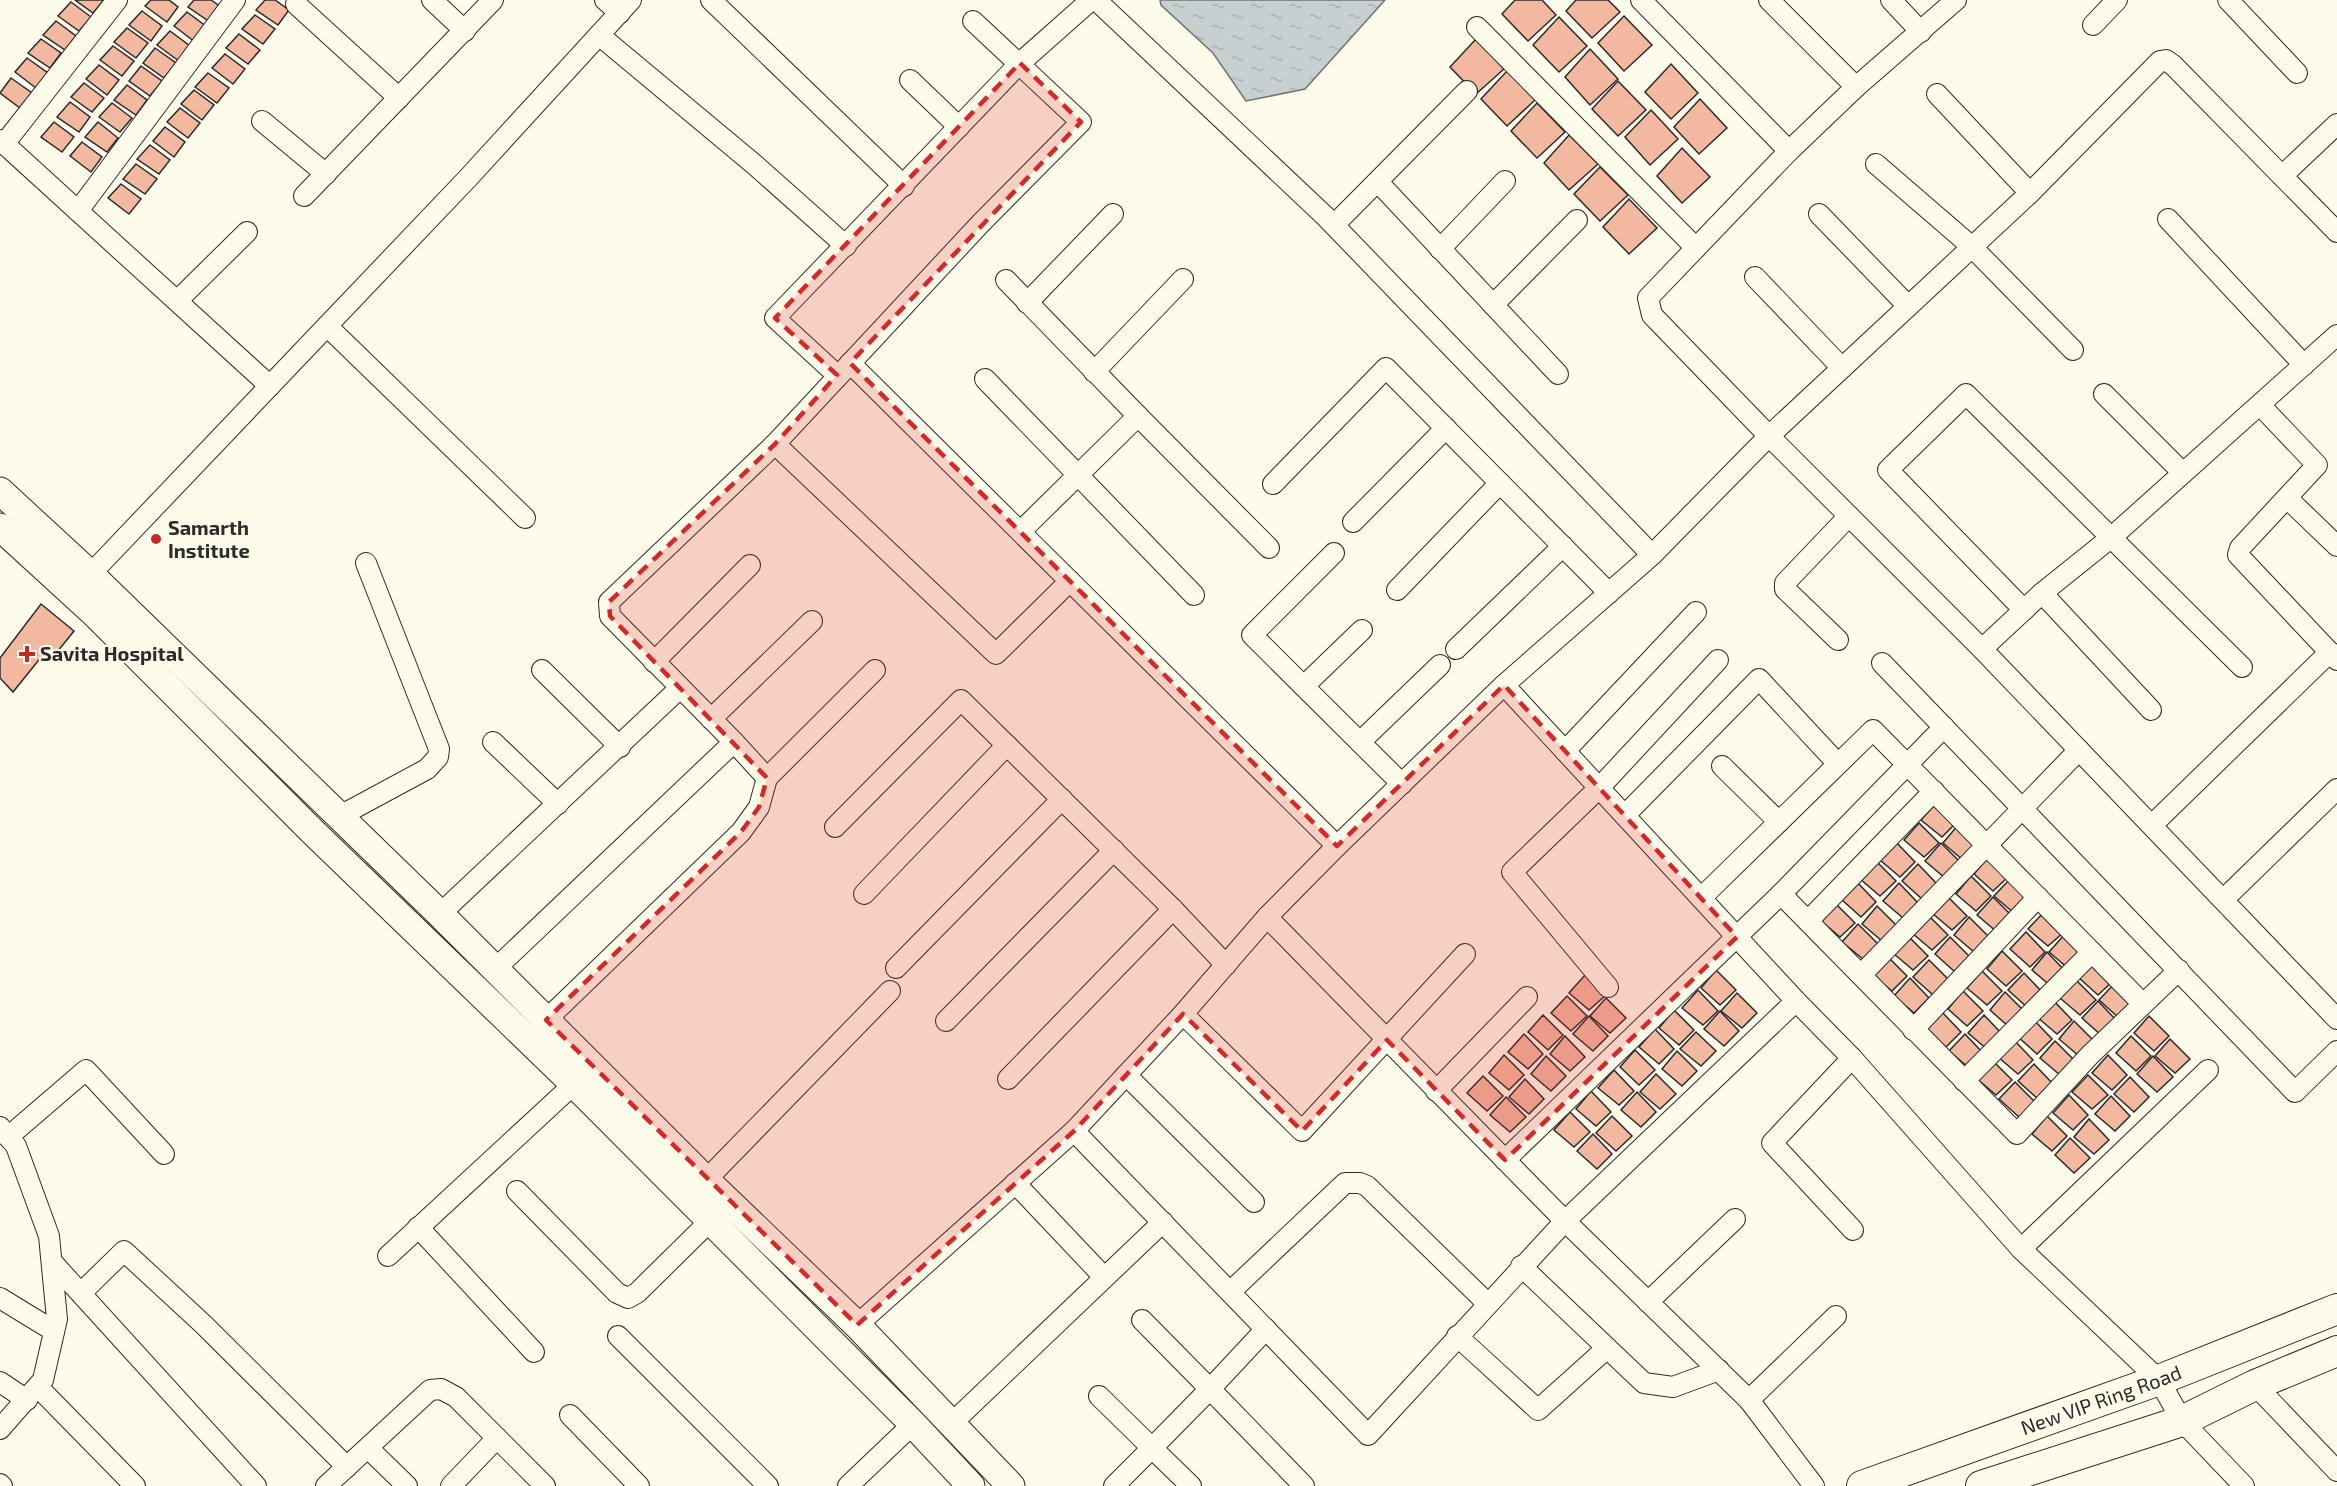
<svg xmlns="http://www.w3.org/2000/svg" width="2337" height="1486" font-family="'Exo 2',sans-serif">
<defs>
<pattern id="water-ripples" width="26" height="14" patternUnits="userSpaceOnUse" patternTransform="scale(1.5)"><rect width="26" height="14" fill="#c7d0d0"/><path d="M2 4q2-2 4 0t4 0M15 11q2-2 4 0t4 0" fill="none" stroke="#abb3b3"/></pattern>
</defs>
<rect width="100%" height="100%" fill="#fdfbea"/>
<polygon fill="url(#water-ripples)" stroke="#74746e" stroke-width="1.5" points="1160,0 1385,0 1305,89 1246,101 1213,53 1161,5"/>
<g fill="#f2b8a0" stroke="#2b2b2b" stroke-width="1.5">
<polygon points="75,0 104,0 93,13"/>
<polygon points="151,0 169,0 178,7 167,22 145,6"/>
<polygon points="194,0 211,0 221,7 210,22 188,7"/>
<polygon points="265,0 275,0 289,10 278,25 256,10"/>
<polygon points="1515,0 1542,0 1556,15 1528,41 1502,14"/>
<polygon points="1576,0 1608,0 1620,12 1592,38 1566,11"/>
<polygon points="71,2 91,17 79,31 58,16"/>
<polygon points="142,11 162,26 151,41 129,25"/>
<polygon points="187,12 207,27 195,42 174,26"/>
<polygon points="255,15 275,29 263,44 242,29"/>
<polygon points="1624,16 1652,45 1624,71 1598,43"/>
<polygon points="1559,17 1587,46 1559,72 1533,45"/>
<polygon points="56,21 76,36 65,50 43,35"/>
<polygon points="127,28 148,43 136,58 114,42"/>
<polygon points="170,31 190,46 179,61 157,45"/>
<polygon points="239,34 260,50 248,64 226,48"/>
<polygon points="41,39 61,53 50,68 28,53"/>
<polygon points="1476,39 1504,69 1476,94 1450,67"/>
<polygon points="113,46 134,61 122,76 100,60"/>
<polygon points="155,48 176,63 164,78 143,63"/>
<polygon points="1590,49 1618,79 1590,105 1565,77"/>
<polygon points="225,54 245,69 233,84 212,68"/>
<polygon points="27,58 48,73 36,88 15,72"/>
<polygon points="1671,64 1698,93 1671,119 1645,92"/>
<polygon points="99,65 119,80 107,95 86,79"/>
<polygon points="141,66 162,81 150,96 129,81"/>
<polygon points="1507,71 1535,100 1507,126 1481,99"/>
<polygon points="208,73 229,88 217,103 195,87"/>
<polygon points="11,78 32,93 20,108 0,93"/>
<polygon points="1618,81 1646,110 1618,136 1592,109"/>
<polygon points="84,83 104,98 92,112 71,97"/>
<polygon points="127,85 147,100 136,115 114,100"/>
<polygon points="194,90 214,105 202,120 181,104"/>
<polygon points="1700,99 1727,128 1699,154 1674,127"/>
<polygon points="70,102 90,117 79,132 57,117"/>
<polygon points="112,103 132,118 120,132 99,117"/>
<polygon points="1537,103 1565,132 1537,158 1511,131"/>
<polygon points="180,108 200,123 188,138 167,122"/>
<polygon points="1651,110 1678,139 1650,165 1625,137"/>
<polygon points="54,122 74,137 62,152 41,137"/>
<polygon points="98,122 118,138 107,152 85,137"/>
<polygon points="165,127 185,142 174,157 153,141"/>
<polygon points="1569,135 1598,164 1569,190 1544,163"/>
<polygon points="82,142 102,157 91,172 70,156"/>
<polygon points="150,145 170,160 159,174 137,159"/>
<polygon points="1682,148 1710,177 1682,203 1657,176"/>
<polygon points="136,164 157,179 145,194 123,179"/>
<polygon points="1600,167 1628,195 1600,221 1574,194"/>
<polygon points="121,184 141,199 129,214 108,198"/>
<polygon points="1629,199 1657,228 1629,254 1603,227"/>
<polygon points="41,604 74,631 53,657 46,651 13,692 0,678 0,658"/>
<polygon points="1937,802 1957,822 1942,837 1921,820"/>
<polygon points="1919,823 1939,843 1924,857 1904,840"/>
<polygon points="1958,825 1978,845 1963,860 1943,843"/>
<polygon points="1896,842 1915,862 1900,877 1880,860"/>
<polygon points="1941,843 1961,863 1945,878 1925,861"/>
<polygon points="1989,856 2009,876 1993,891 1974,874"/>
<polygon points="1876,861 1896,881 1880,896 1860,879"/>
<polygon points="1918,864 1937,884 1922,899 1902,881"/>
<polygon points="1971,876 1991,896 1976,911 1956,894"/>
<polygon points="2010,879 2030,899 2015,914 1994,896"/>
<polygon points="1857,882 1876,902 1861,917 1841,899"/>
<polygon points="1899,883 1918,903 1903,918 1883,901"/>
<polygon points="1947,896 1967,916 1952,930 1932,913"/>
<polygon points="1993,897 2013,917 1997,932 1977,915"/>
<polygon points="1835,903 1855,923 1840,937 1820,920"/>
<polygon points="1877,906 1897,926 1882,941 1862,924"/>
<polygon points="2044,912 2064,932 2048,946 2028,929"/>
<polygon points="1928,915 1948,935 1932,950 1912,933"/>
<polygon points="1969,917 1989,937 1974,952 1954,935"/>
<polygon points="1858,924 1878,944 1863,959 1842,942"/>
<polygon points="2026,932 2045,952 2030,967 2010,949"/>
<polygon points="2065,934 2084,955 2069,969 2049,952"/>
<polygon points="1908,936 1928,956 1913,970 1893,953"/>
<polygon points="1950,937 1970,957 1955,972 1935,954"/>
<polygon points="2002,951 2022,971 2006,986 1987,969"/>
<polygon points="2047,952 2067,973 2052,987 2032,970"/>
<polygon points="1887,956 1907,976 1892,991 1871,974"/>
<polygon points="1929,960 1949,980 1933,995 1913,977"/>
<polygon points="2094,960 2114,980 2098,995 2078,977"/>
<polygon points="1716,970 1736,990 1720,1005 1701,988"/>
<polygon points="1982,971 2002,991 1987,1005 1967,988"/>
<polygon points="2024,973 2043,993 2028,1008 2008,990"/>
<polygon points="1585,975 1605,996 1589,1010 1569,993"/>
<polygon points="1910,978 1929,998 1914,1013 1894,996"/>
<polygon points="2076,980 2096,1000 2080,1015 2060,998"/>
<polygon points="2115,983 2135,1003 2119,1018 2099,1000"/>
<polygon points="1698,990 1718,1011 1703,1025 1682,1008"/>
<polygon points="1963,991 1983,1011 1967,1026 1948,1009"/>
<polygon points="2005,992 2025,1012 2009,1027 1990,1010"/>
<polygon points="1737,993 1757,1013 1742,1028 1721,1011"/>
<polygon points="1567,996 1587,1016 1571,1031 1551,1013"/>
<polygon points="1606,998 1626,1018 1610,1033 1590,1016"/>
<polygon points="2052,999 2072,1020 2057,1034 2037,1017"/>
<polygon points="2098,1001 2117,1021 2102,1036 2082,1018"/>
<polygon points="1674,1010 1694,1030 1679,1045 1659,1028"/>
<polygon points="1720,1011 1739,1031 1724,1046 1704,1029"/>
<polygon points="1942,1012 1961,1032 1946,1047 1926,1029"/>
<polygon points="1543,1015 1563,1035 1548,1050 1528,1032"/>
<polygon points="1984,1015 2003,1035 1988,1050 1968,1033"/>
<polygon points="1589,1016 1608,1036 1593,1051 1573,1034"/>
<polygon points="2149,1016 2169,1036 2154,1051 2134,1033"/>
<polygon points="2033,1019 2052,1039 2037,1054 2017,1036"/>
<polygon points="2074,1021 2094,1041 2079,1056 2059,1039"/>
<polygon points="1655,1029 1674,1049 1659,1064 1639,1047"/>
<polygon points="1696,1032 1716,1051 1701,1066 1680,1049"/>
<polygon points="1524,1034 1543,1054 1528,1069 1508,1052"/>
<polygon points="1965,1034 1984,1054 1969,1068 1949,1051"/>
<polygon points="1565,1036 1585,1057 1570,1071 1550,1054"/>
<polygon points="2131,1036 2151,1056 2136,1071 2116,1053"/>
<polygon points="2013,1039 2033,1060 2018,1074 1998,1057"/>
<polygon points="2170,1039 2190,1059 2175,1073 2155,1056"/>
<polygon points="2055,1041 2075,1061 2060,1075 2040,1058"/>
<polygon points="1635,1050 1655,1070 1639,1085 1620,1067"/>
<polygon points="1677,1051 1697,1071 1682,1086 1662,1069"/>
<polygon points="1504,1055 1524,1075 1509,1090 1489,1073"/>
<polygon points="2108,1055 2127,1075 2112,1090 2092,1073"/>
<polygon points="1546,1056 1566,1076 1551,1091 1531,1074"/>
<polygon points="2153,1056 2173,1077 2157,1092 2137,1074"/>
<polygon points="1992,1060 2012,1080 1996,1095 1976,1078"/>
<polygon points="2034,1064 2053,1084 2038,1099 2018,1081"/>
<polygon points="1614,1070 1634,1091 1619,1105 1598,1088"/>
<polygon points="1656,1074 1676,1094 1660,1109 1640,1092"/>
<polygon points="2088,1075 2108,1095 2092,1109 2072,1092"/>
<polygon points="1483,1076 1503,1096 1487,1111 1467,1093"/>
<polygon points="2130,1077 2149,1097 2134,1112 2114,1094"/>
<polygon points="1525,1079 1544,1099 1529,1114 1509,1097"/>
<polygon points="2015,1082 2035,1102 2019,1117 1999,1099"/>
<polygon points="1591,1091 1611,1112 1596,1126 1576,1109"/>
<polygon points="1637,1092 1656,1112 1641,1127 1621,1110"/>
<polygon points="2069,1095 2088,1115 2073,1130 2053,1113"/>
<polygon points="2111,1096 2130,1116 2115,1131 2095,1114"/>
<polygon points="1506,1097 1526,1117 1510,1132 1490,1115"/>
<polygon points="1570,1112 1590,1132 1574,1147 1554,1130"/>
<polygon points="1612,1116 1632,1136 1616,1151 1596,1133"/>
<polygon points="2047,1116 2067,1136 2052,1151 2032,1134"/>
<polygon points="2089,1119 2109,1140 2094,1154 2074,1137"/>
<polygon points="1593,1134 1612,1154 1597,1169 1577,1151"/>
<polygon points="2070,1138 2090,1158 2074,1173 2055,1155"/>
</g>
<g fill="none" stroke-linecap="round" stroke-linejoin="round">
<defs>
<g id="street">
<polyline points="432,0 465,31"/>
<polyline points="605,0 620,13"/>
<polyline points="711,0 904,186"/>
<polyline points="1096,0 1326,217 1652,555"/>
<polyline points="1641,0 1789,151"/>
<polyline points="1769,0 1856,87"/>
<polyline points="1891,0 1921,32"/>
<polyline points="1956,0 1856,87 1789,151 1648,298 1652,315 1769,436 1982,649 2337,1019"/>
<polyline points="2228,0 2297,73"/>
<polyline points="296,4 399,98"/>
<polyline points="973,21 1081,122 981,223 775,444 996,654 1070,581"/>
<polyline points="2093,25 2117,0"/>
<polyline points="1477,27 1696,248"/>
<polyline points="599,35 755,165 846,246"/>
<polyline points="910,80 959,127"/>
<polyline points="1937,94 2030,193"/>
<polyline points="262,121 326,174"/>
<polyline points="0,140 270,386"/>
<polyline points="4,144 117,0"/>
<polyline points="1876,164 1971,246 2073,350"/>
<polyline points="2282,176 2337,124"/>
<polyline points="1378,182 1558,374"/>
<polyline points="304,196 493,0"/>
<polyline points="78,211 235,0"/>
<polyline points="1819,214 1908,306"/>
<polyline points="2168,219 2304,365"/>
<polyline points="1334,225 1467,91"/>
<polyline points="1440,249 1505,181"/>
<polyline points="1755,277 1842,368"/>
<polyline points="1006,280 1138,416"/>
<polyline points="177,301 247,232"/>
<polyline points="1027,303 1113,214"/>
<polyline points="1493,305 1577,220"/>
<polyline points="327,326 525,518"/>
<polyline points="850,363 1337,846"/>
<polyline points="1094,372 1183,279"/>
<polyline points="837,375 775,318 1020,63 1091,0"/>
<polyline points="985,379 1194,595"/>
<polyline points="2104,394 2183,473"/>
<polyline points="2260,405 2317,465 2240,548 2238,555 2337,660"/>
<polyline points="1273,484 1386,368 1609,593"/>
<polyline points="2287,498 2337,546"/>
<polyline points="1353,522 1446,428"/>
<polyline points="1021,531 1138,416 1269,548"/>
<polyline points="1334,553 1252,635 1402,784"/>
<polyline points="82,583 468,178 631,0"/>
<polyline points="1397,590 1500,483"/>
<polyline points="2042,593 2151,710"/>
<polyline points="2024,610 1888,470 1966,394 2242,667"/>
<polyline points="1838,640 1785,589 1785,583 1849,516"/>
<polyline points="1456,649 1563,546"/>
<polyline points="1982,649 2042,593 2113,536 2337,335"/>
<polyline points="654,662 750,565"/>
<polyline points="1882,663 2295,1092 2337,1051"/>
<polyline points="542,670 620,747"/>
<polyline points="1504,685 1796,1001 1852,1058 2021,1249 2159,1380 2182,1421 2244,1486"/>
<polyline points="1304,686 1362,630"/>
<polyline points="711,719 812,621"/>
<polyline points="493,742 558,804"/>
<polyline points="734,742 767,778 875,670"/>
<polyline points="1360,742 1440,665"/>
<polyline points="1565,751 1696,612"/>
<polyline points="1722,766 1779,822"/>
<polyline points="1625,815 1759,679 1838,764"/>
<polyline points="338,817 427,769 438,757 439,749 366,563"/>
<polyline points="2152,825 2330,652"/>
<polyline points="835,827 961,700 1173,909 1226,965"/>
<polyline points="864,894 1007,745"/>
<polyline points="1781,894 1944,727"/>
<polyline points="1701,898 1873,730 2143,1004"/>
<polyline points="2224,899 2337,789"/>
<polyline points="440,914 680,688"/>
<polyline points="1267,917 1565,1221 1749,1400 1814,1486"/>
<polyline points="1808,921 1934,791"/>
<polyline points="896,968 1062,799"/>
<polyline points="494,970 734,742 610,616 609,602 775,444"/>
<polyline points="1861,975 2079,750"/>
<polyline points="1608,987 1512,872 1599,788 1718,660"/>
<polyline points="1183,1014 1302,1131 1465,954"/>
<polyline points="546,1020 741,832 759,807 767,778"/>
<polyline points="946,1021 1114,850"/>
<polyline points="1913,1030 2038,897"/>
<polyline points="1852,1058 1772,1143 1853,1230"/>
<polyline points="1126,1075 1254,1202"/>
<polyline points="1008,1079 1173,909"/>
<polyline points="1964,1081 2092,952"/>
<polyline points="1436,1091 1527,997"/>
<polyline points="0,1127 16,1146 49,1236 57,1319 43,1380 0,1429"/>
<polyline points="1074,1131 1368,1435 1565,1221 1796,1001"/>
<polyline points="8,1137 86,1070 164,1154"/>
<polyline points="1505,1160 1781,894 2017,1134 2090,1055 2179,970"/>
<polyline points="706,1180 890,991"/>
<polyline points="1015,1183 1103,1276"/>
<polyline points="517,1191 617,1293 628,1298 637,1293 710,1221"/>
<polyline points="418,1227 534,1352"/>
<polyline points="2021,1249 2208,1070"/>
<polyline points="388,1256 574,1084"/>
<polyline points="53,1263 256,1486"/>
<polyline points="1521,1266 1644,1383 1673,1387 1719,1370"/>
<polyline points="1230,1292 1345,1183 1360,1183 1367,1186 1487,1303"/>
<polyline points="81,1293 124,1251 203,1324 347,1467"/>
<polyline points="0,1298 54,1331"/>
<polyline points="1648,1302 1735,1219"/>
<polyline points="1142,1320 1210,1389 1266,1329"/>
<polyline points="857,1325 1074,1131 1183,1014 1267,917 1337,846 1504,685 1652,555 1769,436 2030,193 2160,61 2166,60 2173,65 2337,232"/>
<polyline points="618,1336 768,1486"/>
<polyline points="1457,1336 1538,1410 1607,1348"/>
<polyline points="0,1382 27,1400"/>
<polyline points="2255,1385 2337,1471"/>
<polyline points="38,1387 135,1486"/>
<polyline points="1099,1396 1152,1448 1114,1486"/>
<polyline points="1749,1400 1836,1316"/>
<polyline points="570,1415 639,1486"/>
<polyline points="951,1424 1163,1222"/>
<polyline points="368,1448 407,1486"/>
<polyline points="0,1484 2,1486"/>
<polyline points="326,1486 430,1390 441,1389 456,1397 545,1486"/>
<polyline points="451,1486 497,1438"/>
<polyline points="848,1486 913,1424"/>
<polyline points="1191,1486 1152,1448 1210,1389 1304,1486"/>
</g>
<g id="secondary">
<polyline points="0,491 90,574 440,914 706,1180 857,1325 1011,1486"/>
<polyline points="0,527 95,614 314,833 574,1084 913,1424 971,1486"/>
</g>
<g id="primary">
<path id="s1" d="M 1862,1486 L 2159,1380 L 2337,1309"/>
<polyline points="1981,1486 2182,1421 2255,1385 2337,1351"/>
</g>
</defs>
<use href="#street" stroke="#2b2b2b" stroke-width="22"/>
<use href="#secondary" stroke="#2b2b2b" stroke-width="29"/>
<use href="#primary" stroke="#2b2b2b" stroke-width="32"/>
<use href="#street" stroke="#fdfbea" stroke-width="20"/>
<use href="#secondary" stroke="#fdfbea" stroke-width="27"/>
<use href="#primary" stroke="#fdfbea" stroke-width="30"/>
</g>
<path fill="#d62828" fill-opacity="0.2" stroke="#d62828" stroke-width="4.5" stroke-dasharray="12 8" stroke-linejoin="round" d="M 1020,63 L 1081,122 L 850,363 L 1337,846 L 1504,685 L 1737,937 L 1505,1160 L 1387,1040 L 1302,1131 L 1183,1014 L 1074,1131 L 857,1325 L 546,1020 L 741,832 L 759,807 L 767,778 L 610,616 L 609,602 L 775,444 L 837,375 L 775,318 Z"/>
<g fill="#c62828" stroke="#fdfbea" stroke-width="2">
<circle cx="156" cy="539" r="6"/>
<path d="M24 645h6v6h6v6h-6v6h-6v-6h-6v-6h6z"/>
</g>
<g text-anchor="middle" stroke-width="4.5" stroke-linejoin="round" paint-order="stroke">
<g font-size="20" font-weight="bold" fill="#2b2b2b" stroke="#fdfbea" text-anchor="start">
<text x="168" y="535">Samarth<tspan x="168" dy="23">Institute</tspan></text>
<text x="40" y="661">Savita Hospital</text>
</g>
<g font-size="20" fill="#2b2b2b" stroke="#fdfbea">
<text dy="7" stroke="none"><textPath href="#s1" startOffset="254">New VIP Ring Road</textPath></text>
</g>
</g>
</svg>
